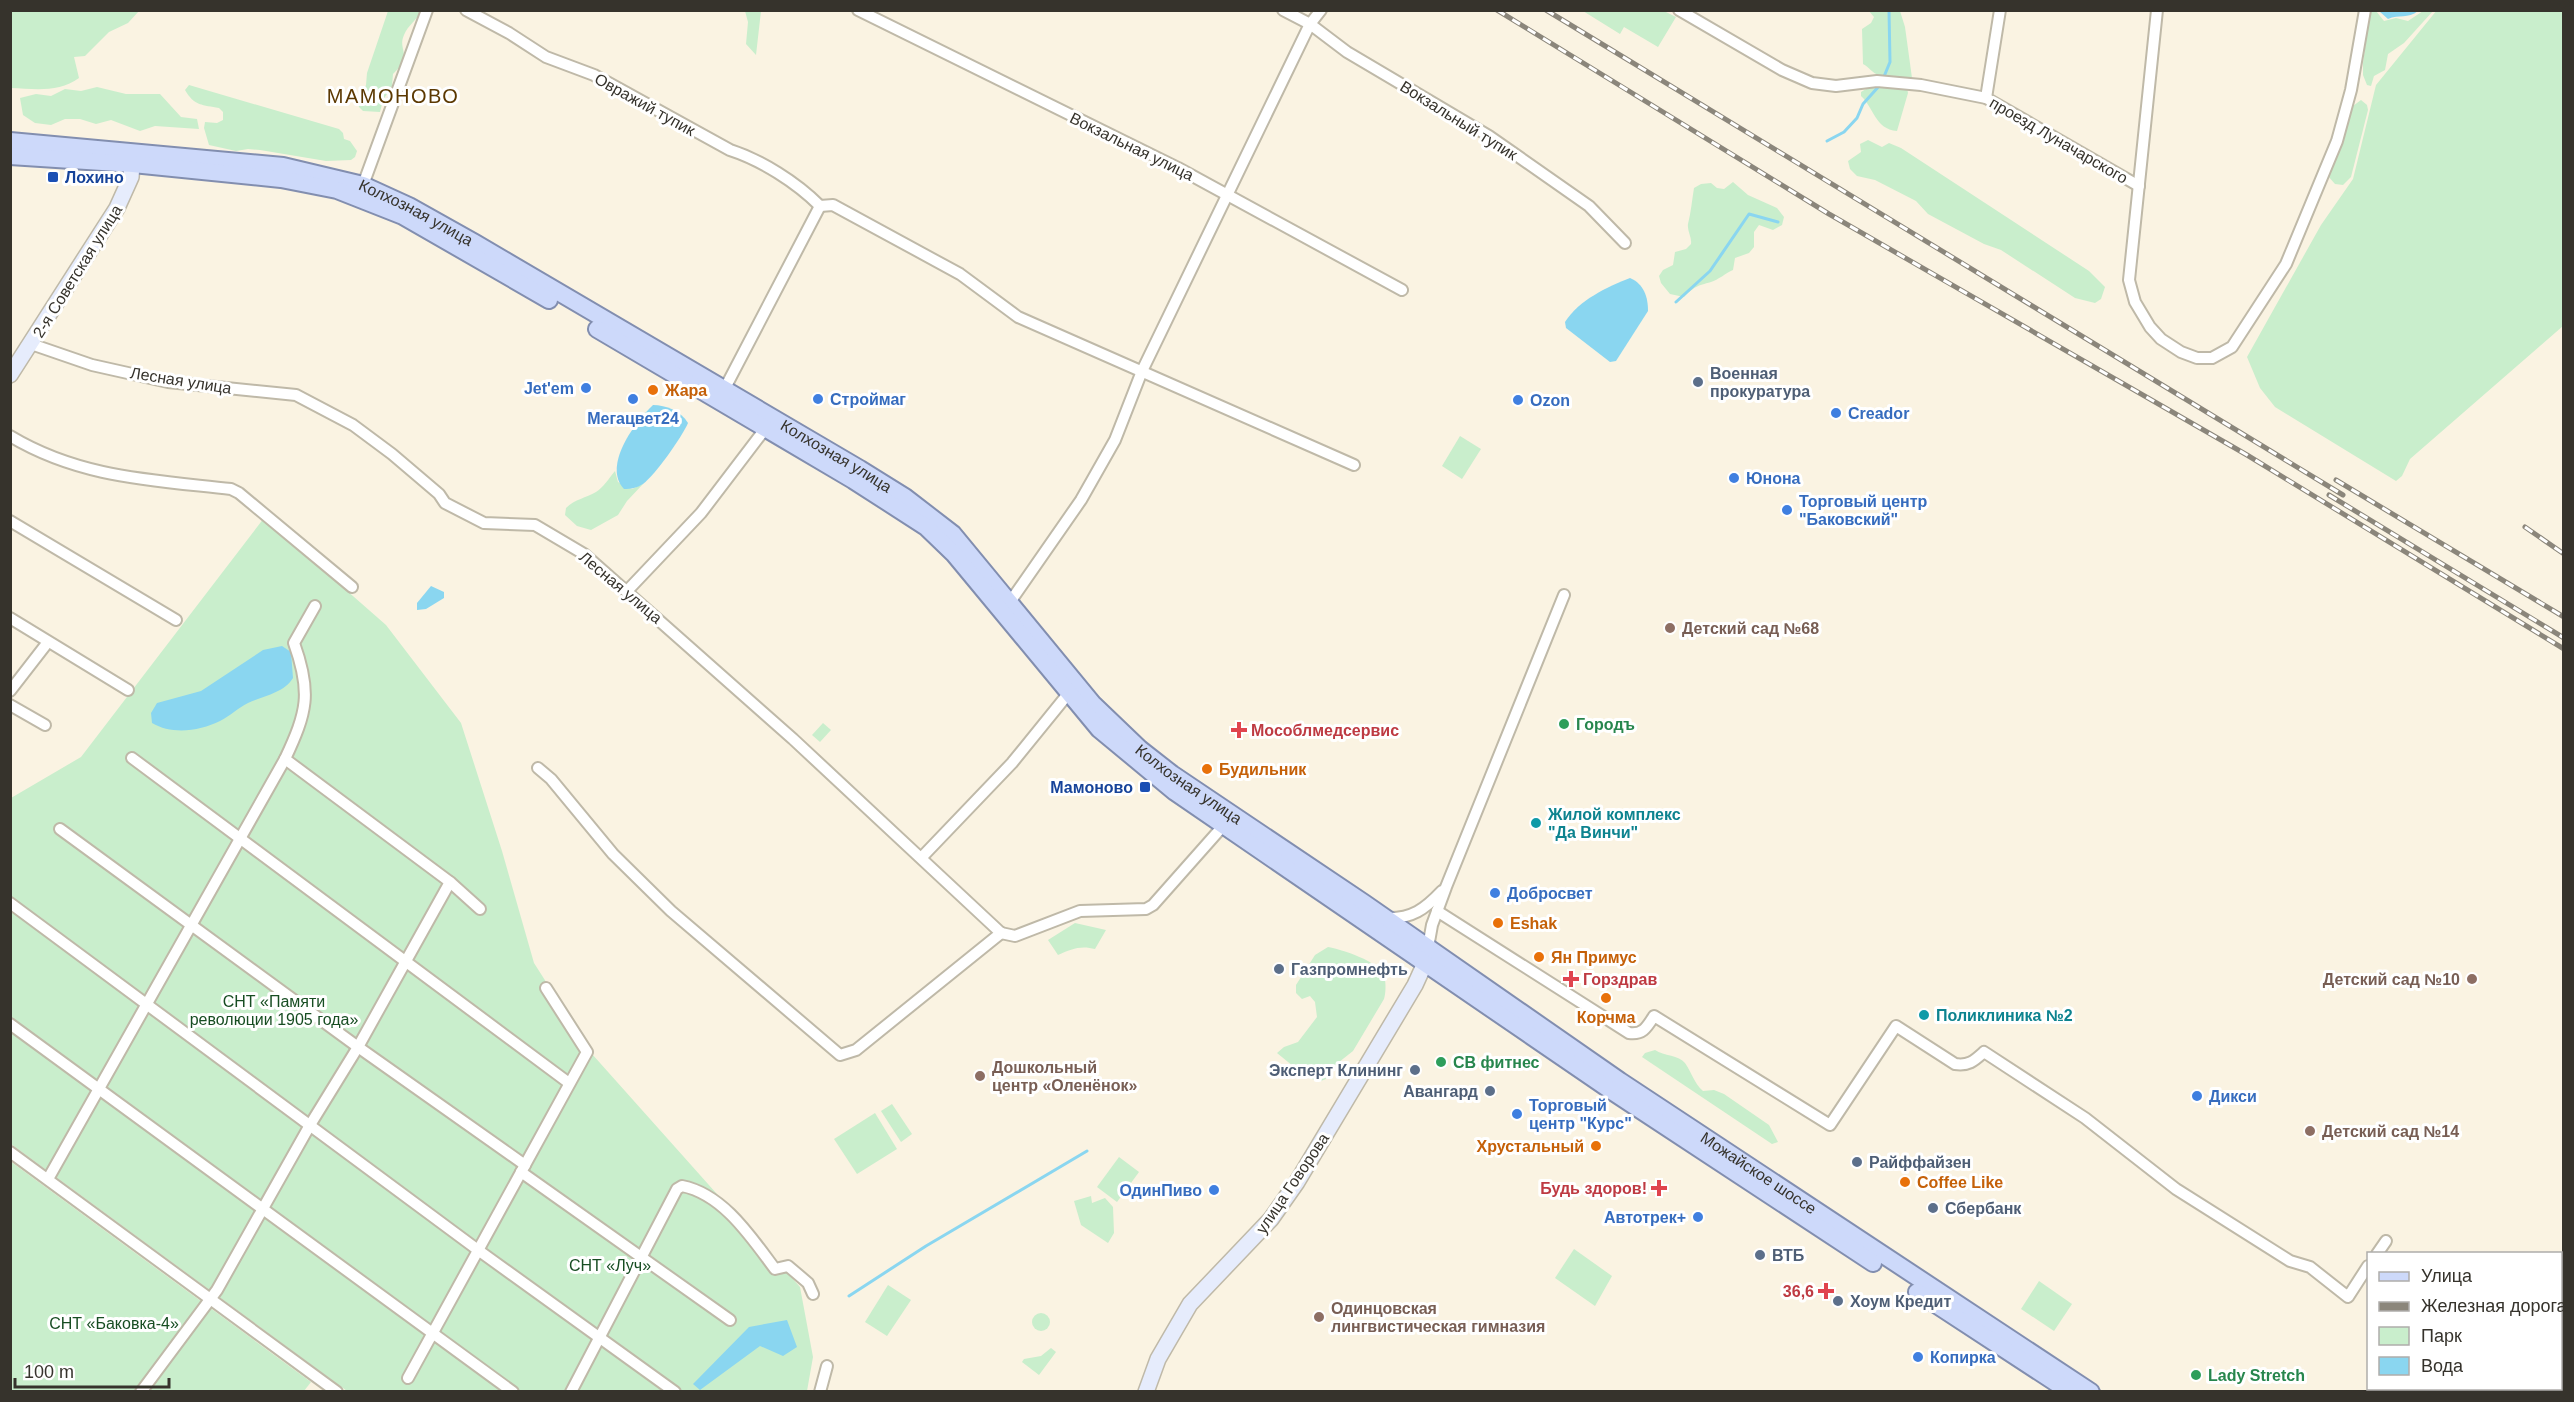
<svg xmlns="http://www.w3.org/2000/svg" width="2574" height="1402" font-family="Helvetica,sans-serif">
<rect width="100%" height="100%" fill="#faf3e2"/>
<g fill="#c9eecc">
<path d="M 11,10 L 139,10 L 139,11 L 128,23 L 109,32 L 85,56 L 74,57 L 79,78 C 59,93 34,89 11,88 Z"/>
<polygon points="2437,10 2563,11 2563,326 2410,459 2402,476 2396,481 2275,407 2260,388 2247,357 2321,225 2353,179 2376,85"/>
<path d="M 388,11 L 421,11 C 417,20 408,25 404,35 C 397,50 414,54 393,74 L 392,86 L 383,100 L 380,112 L 363,111 L 359,107 L 358,101 L 366,85 L 367,73 Z"/>
<polygon points="745,11 761,11 756,55 746,44 748,22"/>
<polygon points="1583,11 1664,11 1676,17 1658,47 1624,27 1620,34"/>
<path d="M 1869,11 L 1900,11 L 1905,27 L 1912,78 C 1910,78 1881,76 1879,75 C 1873,74 1869,67 1863,64 L 1862,29 L 1871,23 L 1874,17 Z"/>
<polygon points="2370,11 2376,11 2384,21 2396,18 2408,21 2423,11 2433,11 2404,43 2388,54 2385,70 2374,76 2371,86 2367,85 2363,75 2363,63"/>
<path d="M 189,85 L 339,129 L 343,133 L 344,139 L 350,141 L 357,151 L 355,157 L 351,160 L 326,161 L 260,150 L 248,149 L 236,151 L 209,145 L 204,128 L 205,122 L 217,123 L 223,120 L 223,112 L 219,108 C 203,105 194,106 185,90 Z"/>
<path d="M 1871,86 L 1907,88 L 1908,93 L 1897,131 C 1875,129 1874,108 1861,96 L 1861,92 Z"/>
<polygon points="97,87 126,94 160,94 181,117 197,119 199,129 155,126 140,131 111,120 96,124 80,119 65,119 51,125 35,123 23,115 20,98 36,94 51,96 65,89 81,91"/>
<polygon points="2361,100 2367,105 2368,110 2351,177 2343,185 2335,184 2328,176 2353,106"/>
<polygon points="1868,140 1882,147 1889,143 1901,148 2089,271 2105,287 2101,299 2095,303 2075,298 2001,250 1984,244 1928,214 1916,201 1875,180 1857,176 1850,169 1848,161 1861,152 1860,144"/>
<path d="M 1733,182 L 1748,195 L 1777,208 L 1784,217 L 1782,225 L 1773,230 L 1759,225 L 1754,232 L 1754,247 L 1749,253 L 1735,258 L 1733,270 C 1726,273 1718,280 1711,282 C 1697,286 1695,286 1684,297 L 1670,294 L 1661,283 L 1659,276 L 1663,270 L 1673,265 L 1675,252 L 1686,249 L 1691,244 C 1692,237 1687,231 1688,224 C 1691,212 1692,200 1694,188 L 1701,184 L 1711,183 L 1717,188 L 1724,189 Z"/>
<polygon points="1460,436 1481,449 1462,479 1442,466"/>
<path d="M 615,471 L 618,482 L 632,489 L 643,484 L 627,501 L 618,515 L 591,530 L 577,526 L 565,515 L 566,508 C 575,499 586,498 596,492 C 604,487 609,478 615,471 Z"/>
<polygon points="264,518 386,625 461,723 502,851 534,963 592,1054 800,1287 813,1357 807,1391 347,1391 11,1144 11,798 81,757"/>
<polygon points="823,723 831,730 820,742 812,735"/>
<path d="M 1075,923 L 1106,930 L 1095,949 C 1081,945 1071,949 1058,955 L 1048,940 Z"/>
<path d="M 1328,947 C 1341,949 1380,962 1384,975 C 1386,982 1386,992 1384,999 L 1353,1051 L 1334,1066 L 1326,1079 L 1318,1082 L 1304,1075 L 1277,1053 L 1284,1047 L 1298,1042 L 1317,1017 L 1315,1002 L 1310,996 L 1302,999 L 1296,993 L 1296,985 L 1315,955 Z"/>
<path d="M 1655,1050 C 1664,1056 1679,1055 1685,1063 C 1692,1073 1694,1083 1703,1091 L 1714,1090 L 1724,1094 L 1769,1125 L 1778,1142 L 1772,1144 L 1642,1057 L 1645,1053 Z"/>
<polygon points="892,1104 912,1134 901,1142 881,1111"/>
<polygon points="875,1113 897,1149 857,1174 834,1139"/>
<polygon points="1119,1157 1139,1172 1117,1202 1097,1187"/>
<polygon points="10,1161 311,1382 304,1391 11,1391"/>
<polygon points="1091,1196 1092,1203 1105,1198 1113,1207 1114,1233 1108,1243 1081,1225 1074,1201"/>
<polygon points="1574,1249 1612,1276 1595,1306 1555,1278"/>
<polygon points="2039,1281 2072,1304 2054,1331 2021,1309"/>
<polygon points="888,1285 911,1300 887,1336 865,1322"/>
<circle cx="1041" cy="1322" r="9"/>
<polygon points="1051,1348 1056,1352 1039,1375 1022,1362 1024,1359 1041,1356"/>
</g>
<g fill="#8ad6f0">
<path d="M 2379,11 L 2418,11 C 2408,19 2399,14 2388,19 Z"/>
<path d="M 1630,278 C 1644,284 1648,297 1648,311 L 1616,361 L 1610,362 L 1566,328 L 1565,322 C 1579,300 1607,287 1630,278 Z"/>
<path d="M 653,405 C 666,405 681,411 688,423 C 682,437 655,475 643,484 C 637,488 631,489 624,489 C 602,466 635,422 653,405 Z"/>
<polygon points="431,586 444,592 444,598 426,609 417,610 417,603"/>
<path d="M 282,646 L 291,652 L 293,678 C 284,693 263,696 248,703 C 238,708 230,716 220,721 C 200,731 172,735 152,723 L 151,713 L 157,703 L 201,691 L 263,650 Z"/>
<polygon points="787,1320 797,1347 783,1356 760,1346 700,1390 693,1384 749,1327"/>
</g>
<g fill="none" stroke-linecap="round" stroke-linejoin="round">
<g stroke="#8ad6f0" stroke-width="3">
<polyline points="1883,79 1890,62 1889,10"/>
<polyline points="1827,141 1844,132 1857,118 1863,104 1880,85"/>
<polyline points="1676,302 1710,271 1749,214 1778,222"/>
<polyline points="849,1296 926,1246 1087,1151"/>
</g>
<defs>
<g id="street">
<path d="M 466,10 L 509,33 L 546,57 L 594,75 L 730,150 C 761,160 796,182 820,206"/>
<polyline points="858,10 1178,168 1402,290"/>
<polyline points="1283,10 1310,24 1347,52 1489,136 1589,206 1625,243"/>
<polyline points="1679,10 1782,70 1812,83 1836,86 1877,81 1921,85 1986,98 2139,186"/>
<polyline points="2157,10 2129,280 2135,302 2150,327 2161,339 2181,352 2197,358 2212,358 2232,347 2286,264 2337,141 2351,90 2365,10"/>
<polyline points="1986,98 2000,10"/>
<polyline points="363,185 427,10"/>
<polyline points="820,206 833,205 960,274 1018,317 1354,465"/>
<polyline points="31,344 92,365 168,382 296,395 353,425 392,454 439,494 445,503 484,523 535,525 584,554 793,739 1001,933"/>
<polyline points="724,390 820,206"/>
<path d="M 10,436 C 80,478 152,480 231,489 L 239,493 L 352,587"/>
<polyline points="10,521 176,620"/>
<polyline points="627,591 701,513 765,429"/>
<polyline points="1010,602 1081,500 1115,440 1142,371 1310,24 1321,10"/>
<polyline points="10,618 128,690"/>
<polyline points="10,691 48,642"/>
<polyline points="10,705 45,725"/>
<polyline points="132,758 569,1083"/>
<polyline points="285,759 450,882 480,909"/>
<polyline points="538,768 551,779 613,854 671,911 840,1055 856,1050 1001,933"/>
<polyline points="60,829 358,1047 525,1165"/>
<polyline points="922,857 1012,763 1068,694"/>
<polyline points="10,903 478,1250 675,1392"/>
<path d="M 1437,911 L 1629,1033 C 1643,1035 1647,1027 1654,1016 L 1830,1125 L 1896,1026 L 1955,1064 C 1969,1066 1974,1061 1984,1052 L 2085,1118 L 2176,1189 L 2290,1261 L 2310,1267 L 2348,1297 L 2368,1266"/>
<path d="M 1386,918 C 1412,919 1425,909 1442,891"/>
<polyline points="1001,933 1015,936 1080,911 1146,909 1153,905 1223,826"/>
<polyline points="1427,953 1432,925 1446,887 1564,595"/>
<polyline points="10,1024 513,1392"/>
<polyline points="10,1152 337,1392"/>
<polyline points="521,1172 730,1320"/>
<path d="M 48,1179 L 285,759 C 307,712 312,693 294,643 L 315,606"/>
<polyline points="2377,1254 2386,1241"/>
<polyline points="408,1378 587,1052 546,988"/>
<polyline points="141,1392 217,1290 310,1125 358,1047 450,882"/>
<path d="M 571,1392 L 677,1189 L 682,1186 C 723,1194 751,1237 775,1269 L 788,1266 L 808,1283 L 813,1294"/>
<polyline points="820,1392 827,1366"/>
</g>
<g id="secondary">
<polyline points="10,375 117,208 131,177 133,154"/>
<polyline points="1146,1392 1158,1359 1190,1304 1271,1219 1297,1182 1415,985 1425,963"/>
</g>
<g id="primary">
<path id="s1" d="M 10,141 L 283,166 L 363,185 L 409,206 L 475,243 L 860,469 L 905,497 L 953,534 L 1093,704 L 1140,749 L 1172,774 L 1364,903 L 1620,1081 L 2091,1392"/>
<polyline points="10,156 133,164 281,179 337,190 403,216 549,300"/>
<polyline points="597,329 853,480 926,527 954,554 1099,729 1175,792 1613,1092 1873,1263"/>
<polyline points="1917,1292 2070,1392"/>
</g>
</defs>
<use href="#street" stroke="#bfb9a8" stroke-width="14"/>
<use href="#secondary" stroke="#bfb9a8" stroke-width="18"/>
<use href="#primary" stroke="#828eaf" stroke-width="20"/>
<use href="#street" stroke="#fff" stroke-width="10"/>
<use href="#secondary" stroke="#e6ecfc" stroke-width="15"/>
<use href="#primary" stroke="#cdd9fa" stroke-width="16"/>
<defs>
<g id="rail">
<polyline points="1497,10 1829,214 2247,455 2564,649"/>
<polyline points="1546,10 2343,495"/>
<polyline points="2336,480 2564,617"/>
<polyline points="2329,495 2564,638"/>
<polyline points="2525,527 2564,554"/>
</g>
</defs>
<use href="#rail" stroke="#8b867b" stroke-width="5"/>
<use href="#rail" stroke="#fff" stroke-width="3" stroke-dasharray="9" stroke-linecap="butt"/>
</g>
<g fill="#1a4fb4" stroke="#fff" stroke-width="2">
<rect x="47" y="171" width="12" height="12" rx="3"/>
<rect x="1139" y="781" width="12" height="12" rx="3"/>
</g>
<g fill="#5c6f8a" stroke="#fff" stroke-width="2">
<circle cx="1698" cy="382" r="6"/>
<circle cx="1279" cy="969" r="6"/>
<circle cx="1415" cy="1070" r="6"/>
<circle cx="1490" cy="1091" r="6"/>
<circle cx="1857" cy="1162" r="6"/>
<circle cx="1933" cy="1208" r="6"/>
<circle cx="1760" cy="1255" r="6"/>
<circle cx="1838" cy="1301" r="6"/>
</g>
<g fill="#3f7fe0" stroke="#fff" stroke-width="2">
<circle cx="586" cy="388" r="6"/>
<circle cx="633" cy="399" r="6"/>
<circle cx="818" cy="399" r="6"/>
<circle cx="1518" cy="400" r="6"/>
<circle cx="1836" cy="413" r="6"/>
<circle cx="1734" cy="478" r="6"/>
<circle cx="1787" cy="510" r="6"/>
<circle cx="1495" cy="893" r="6"/>
<circle cx="2197" cy="1096" r="6"/>
<circle cx="1517" cy="1114" r="6"/>
<circle cx="1214" cy="1190" r="6"/>
<circle cx="1698" cy="1217" r="6"/>
<circle cx="1918" cy="1357" r="6"/>
</g>
<g fill="#e8710a" stroke="#fff" stroke-width="2">
<circle cx="653" cy="390" r="6"/>
<circle cx="1207" cy="769" r="6"/>
<circle cx="1498" cy="923" r="6"/>
<circle cx="1539" cy="957" r="6"/>
<circle cx="1606" cy="998" r="6"/>
<circle cx="1596" cy="1146" r="6"/>
<circle cx="1905" cy="1182" r="6"/>
</g>
<g fill="#8d6e63" stroke="#fff" stroke-width="2">
<circle cx="1670" cy="628" r="6"/>
<circle cx="2472" cy="979" r="6"/>
<circle cx="980" cy="1076" r="6"/>
<circle cx="2310" cy="1131" r="6"/>
<circle cx="1319" cy="1317" r="6"/>
</g>
<g fill="#2e9e5b" stroke="#fff" stroke-width="2">
<circle cx="1564" cy="724" r="6"/>
<circle cx="1441" cy="1062" r="6"/>
<circle cx="2196" cy="1375" r="6"/>
</g>
<g fill="#e0444e" stroke="#fff" stroke-width="2">
<path d="M1236 721h6v6h6v6h-6v6h-6v-6h-6v-6h6z"/>
<path d="M1568 970h6v6h6v6h-6v6h-6v-6h-6v-6h6z"/>
<path d="M1656 1179h6v6h6v6h-6v6h-6v-6h-6v-6h6z"/>
<path d="M1823 1282h6v6h6v6h-6v6h-6v-6h-6v-6h6z"/>
</g>
<g fill="#0f9aa8" stroke="#fff" stroke-width="2">
<circle cx="1536" cy="823" r="6"/>
<circle cx="1924" cy="1015" r="6"/>
</g>
<g text-anchor="middle" stroke-width="6" stroke-linejoin="round" paint-order="stroke">
<g font-size="16" fill="#36332c" stroke="#fff">
<text transform="translate(645 104) rotate(29)" y="6">Овражий тупик</text>
<text transform="translate(1459 120) rotate(32)" y="6">Вокзальный тупик</text>
<text transform="translate(2059 140) rotate(30)" y="6">проезд Луначарского</text>
<text transform="translate(1132 146) rotate(26)" y="6">Вокзальная улица</text>
<text dy="6" stroke="none"><textPath href="#s1" startOffset="416">Колхозная улица</textPath></text>
<text transform="translate(77 271) rotate(-58)" y="6">2-я Советская улица</text>
<text transform="translate(181 380) rotate(9)" y="6">Лесная улица</text>
<text dy="6" stroke="none"><textPath href="#s1" startOffset="902">Колхозная улица</textPath></text>
<text transform="translate(621 587) rotate(40)" y="6">Лесная улица</text>
<text dy="6" stroke="none"><textPath href="#s1" startOffset="1388">Колхозная улица</textPath></text>
<text dy="6" stroke="none"><textPath href="#s1" startOffset="2078">Можайское шоссе</textPath></text>
<text transform="translate(1292 1183) rotate(-56)" y="6">улица Говорова</text>
</g>
<g font-size="16" font-weight="bold" fill="#164399" stroke="#fff" text-anchor="start">
<text x="65" y="183">Лохино</text>
<text x="1133" y="793" text-anchor="end">Мамоново</text>
</g>
<g font-size="16" font-weight="bold" fill="#4e5e75" stroke="#fff" text-anchor="start">
<text x="1710" y="379">Военная<tspan x="1710" dy="18">прокуратура</tspan></text>
<text x="1291" y="975">Газпромнефть</text>
<text x="1403" y="1076" text-anchor="end">Эксперт Клининг</text>
<text x="1478" y="1097" text-anchor="end">Авангард</text>
<text x="1869" y="1168">Райффайзен</text>
<text x="1945" y="1214">Сбербанк</text>
<text x="1772" y="1261">ВТБ</text>
<text x="1850" y="1307">Хоум Кредит</text>
</g>
<g font-size="16" font-weight="bold" fill="#366cbe" stroke="#fff" text-anchor="start">
<text x="574" y="394" text-anchor="end">Jet'em</text>
<text x="830" y="405">Строймаг</text>
<text x="1530" y="406">Ozon</text>
<text x="1848" y="419">Creador</text>
<text x="633" y="424" text-anchor="middle">Мегацвет24</text>
<text x="1746" y="484">Юнона</text>
<text x="1799" y="507">Торговый центр<tspan x="1799" dy="18">"Баковский"</tspan></text>
<text x="1507" y="899">Добросвет</text>
<text x="2209" y="1102">Дикси</text>
<text x="1529" y="1111">Торговый<tspan x="1529" dy="18">центр "Курс"</tspan></text>
<text x="1202" y="1196" text-anchor="end">ОдинПиво</text>
<text x="1686" y="1223" text-anchor="end">Автотрек+</text>
<text x="1930" y="1363">Копирка</text>
</g>
<g font-size="16" font-weight="bold" fill="#c56008" stroke="#fff" text-anchor="start">
<text x="665" y="396">Жара</text>
<text x="1219" y="775">Будильник</text>
<text x="1510" y="929">Eshak</text>
<text x="1551" y="963">Ян Примус</text>
<text x="1606" y="1023" text-anchor="middle">Корчма</text>
<text x="1584" y="1152" text-anchor="end">Хрустальный</text>
<text x="1917" y="1188">Coffee Like</text>
</g>
<g font-size="16" font-weight="bold" fill="#785e54" stroke="#fff" text-anchor="start">
<text x="1682" y="634">Детский сад №68</text>
<text x="2460" y="985" text-anchor="end">Детский сад №10</text>
<text x="992" y="1073">Дошкольный<tspan x="992" dy="18">центр «Оленёнок»</tspan></text>
<text x="2322" y="1137">Детский сад №14</text>
<text x="1331" y="1314">Одинцовская<tspan x="1331" dy="18">лингвистическая гимназия</tspan></text>
</g>
<g font-size="16" font-weight="bold" fill="#27864d" stroke="#fff" text-anchor="start">
<text x="1576" y="730">Городъ</text>
<text x="1453" y="1068">СВ фитнес</text>
<text x="2208" y="1381">Lady Stretch</text>
</g>
<g font-size="16" font-weight="bold" fill="#be3a42" stroke="#fff" text-anchor="start">
<text x="1251" y="736">Мособлмедсервис</text>
<text x="1583" y="985">Горздрав</text>
<text x="1647" y="1194" text-anchor="end">Будь здоров!</text>
<text x="1814" y="1297" text-anchor="end">36,6</text>
</g>
<g font-size="16" font-weight="bold" fill="#0d838f" stroke="#fff" text-anchor="start">
<text x="1548" y="820">Жилой комплекс<tspan x="1548" dy="18">"Да Винчи"</tspan></text>
<text x="1936" y="1021">Поликлиника №2</text>
</g>
<g font-size="16" fill="#174d22" stroke="#fff">
<text x="274" y="1007">СНТ «Памяти<tspan x="274" dy="18">революции 1905 года»</tspan></text>
<text x="610" y="1271">СНТ «Луч»</text>
<text x="114" y="1329">СНТ «Баковка-4»</text>
</g>
<g font-size="20" letter-spacing="1.5" fill="#5c3902" stroke="#fff">
<text x="393" y="103">МАМОНОВО</text>
</g>
</g>
<rect width="2574" height="1402" fill="none" stroke="#36332c" stroke-width="24"/>
<rect x="2367" y="1252" width="195" height="138" fill="#ffffff" stroke="#afadab" stroke-width="1.5"/>
<rect x="2379" y="1272" width="30" height="9" fill="#cdd9fa" stroke="#afadab" stroke-width="1.5"/>
<text x="2421" y="1282" font-size="18" fill="#36332c">Улица</text>
<rect x="2379" y="1302" width="30" height="9" fill="#8b867b" stroke="#afadab" stroke-width="1.5"/>
<text x="2421" y="1312" font-size="18" fill="#36332c">Железная дорога</text>
<rect x="2379" y="1327" width="30" height="18" fill="#c9eecc" stroke="#afadab" stroke-width="1.5"/>
<text x="2421" y="1342" font-size="18" fill="#36332c">Парк</text>
<rect x="2379" y="1357" width="30" height="18" fill="#8ad6f0" stroke="#afadab" stroke-width="1.5"/>
<text x="2421" y="1372" font-size="18" fill="#36332c">Вода</text>
<path d="M15 1378v9h154v-9" fill="none" stroke="#36332c" stroke-width="3"/>
<text x="24" y="1378" font-size="18" fill="#36332c" stroke="#ffffff" stroke-width="4.5" paint-order="stroke">100 m</text>
</svg>
